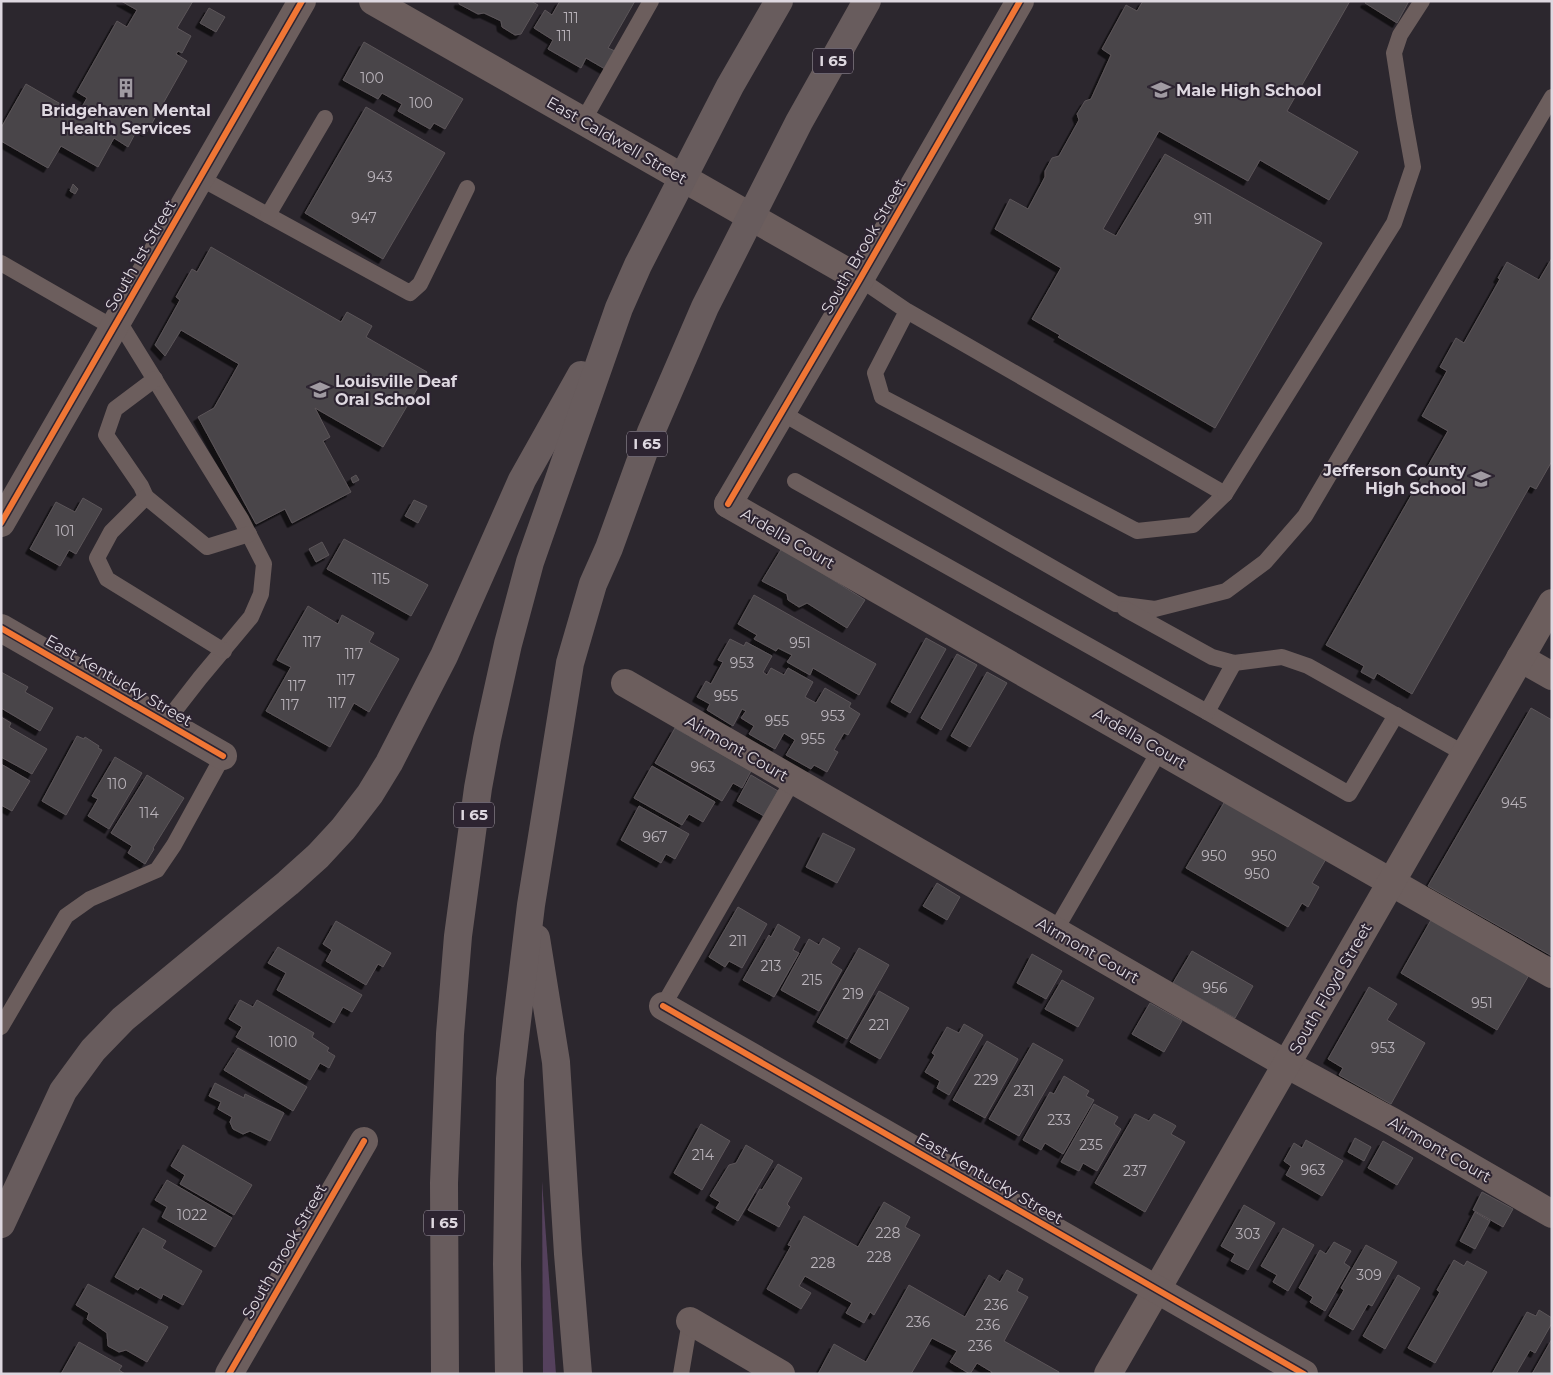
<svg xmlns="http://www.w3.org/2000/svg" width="1553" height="1375" font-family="Montserrat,sans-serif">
<defs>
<filter id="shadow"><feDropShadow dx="-4.5" dy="4.5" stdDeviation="0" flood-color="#0009"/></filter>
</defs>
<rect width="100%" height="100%" fill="#2c272e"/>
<polygon fill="#55415d" points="542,1181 556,1374 543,1374"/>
<g fill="#4a4448" stroke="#5b5559" filter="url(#shadow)">
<polygon points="121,1 193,1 177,28 191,36 182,53 178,51 176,54 187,61 147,132 136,125 134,128 137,130 128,147 114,138 98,167 61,146 48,168 1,141 1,128 26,84 78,114 87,98 77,92 117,21 127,27 137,10"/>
<polygon points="459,1 531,1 538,5 521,34 515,35 502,27 501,21 484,13 478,14 459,4"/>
<polygon points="560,1 635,1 608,48 615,51 605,69 586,58 581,68 548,49 553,40 534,28 545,10 552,15"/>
<polygon points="1143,1 1350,1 1287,111 1358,152 1329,200 1260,160 1248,181 1159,131 1103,229 1116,236 1165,154 1322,243 1215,428 1058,337 1060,335 1032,319 1061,268 995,229 1010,199 1028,209 1045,177 1045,171 1052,158 1059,156 1079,120 1077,114 1085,101 1091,99 1111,55 1102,49 1126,5 1137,11"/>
<polygon points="1366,1 1409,1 1397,23 1365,3"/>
<polygon points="209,8 225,17 216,32 200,23"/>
<polygon points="364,42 463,99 445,129 434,123 430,129 398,111 402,104 382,93 378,99 343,80"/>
<polygon points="366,107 445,153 383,259 305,213"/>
<polygon points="73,184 78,189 75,194 70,191"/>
<polygon points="211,247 341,322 347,312 372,326 366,337 427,372 383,447 315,408 330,437 323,441 351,492 292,523 285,509 256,524 198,417 214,408 239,364 181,330 165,356 155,345 180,300 176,297 192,269 197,272"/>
<polygon points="1552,258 1552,461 1536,489 1530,486 1412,694 1377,673 1374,679 1372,678 1361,672 1364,666 1326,645 1448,431 1422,416 1447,371 1440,367 1456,338 1464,343 1500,279 1498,278 1507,262 1539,280"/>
<polygon points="356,475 359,480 353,483 351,478"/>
<polygon points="83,498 102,509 76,554 69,550 60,566 30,549 56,502 75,512"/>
<polygon points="414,500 427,506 418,523 405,516"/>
<polygon points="344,539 428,585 411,616 327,569"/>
<polygon points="322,542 329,555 316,562 309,549"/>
<polygon points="782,548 865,600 847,628 807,603 799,607 788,600 787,594 762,581"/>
<polygon points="754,595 876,664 859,695 813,668 810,675 787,662 792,655 778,648 776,651 754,639 757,635 738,624"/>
<polygon points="308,606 338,624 342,615 374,633 369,642 399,659 369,712 354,703 330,747 266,711 291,667 277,660"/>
<polygon points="926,638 946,649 910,713 891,702"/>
<polygon points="730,639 744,646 746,642 772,656 763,672 767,675 771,668 784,675 788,668 813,682 805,697 816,703 825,688 851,703 849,707 860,714 848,735 844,733 834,750 838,752 827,772 814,765 811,769 786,755 795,740 784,733 775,749 749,734 754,726 741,718 746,711 742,709 733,726 707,710 710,704 697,697 706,681 711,684 723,662 718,660"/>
<polygon points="957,654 977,665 941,730 921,718"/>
<polygon points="1,672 28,687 25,692 53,708 40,731 1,708"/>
<polygon points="987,672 1007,683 970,747 951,736"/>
<polygon points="1531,708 1552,720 1552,956 1428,886"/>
<polygon points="1,717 11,723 9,727 47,749 32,774 1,757"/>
<polygon points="675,728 751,771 742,788 733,783 722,801 655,763"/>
<polygon points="77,736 84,739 85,737 99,746 98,748 102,750 66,815 42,801"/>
<polygon points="115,757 142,773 109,829 88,816 98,799 92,796"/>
<polygon points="1,764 30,781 12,811 1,805"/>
<polygon points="652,766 715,802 703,822 689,814 682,825 634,798"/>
<polygon points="147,775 184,798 153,848 154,849 145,864 128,853 132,846 111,833"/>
<polygon points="751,775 778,791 764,816 737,801"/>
<polygon points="1225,801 1326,859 1312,883 1319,887 1308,907 1302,903 1288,927 1186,868"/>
<polygon points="639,806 689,834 675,859 666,854 661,863 621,840"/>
<polygon points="823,833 855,849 837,883 806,867"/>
<polygon points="937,883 960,897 947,920 923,906"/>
<polygon points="738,907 767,924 742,968 729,961 725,967 709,957"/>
<polygon points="1431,920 1529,975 1497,1030 1401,973"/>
<polygon points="336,921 391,953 383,967 378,964 366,985 326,961 332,950 323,944"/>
<polygon points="778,924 800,937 793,950 799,953 774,997 743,980 769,935 771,937"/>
<polygon points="823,938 840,948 831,963 842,970 819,1011 781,990 809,939 819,945"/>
<polygon points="278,947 362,995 352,1012 343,1007 334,1023 277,990 286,973 268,963"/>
<polygon points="859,948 889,965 847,1039 817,1022"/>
<polygon points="1192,951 1253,986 1235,1018 1173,983"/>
<polygon points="1032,954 1062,971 1046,999 1017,983"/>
<polygon points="1062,980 1094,998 1078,1027 1045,1009"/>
<polygon points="1369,987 1397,1004 1387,1020 1425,1043 1391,1104 1339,1075 1343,1068 1328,1059"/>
<polygon points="879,991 909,1008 880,1059 850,1042"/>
<polygon points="240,1000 253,1007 257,1000 314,1033 312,1037 329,1048 327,1051 335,1056 329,1068 320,1063 310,1080 236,1037 242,1027 229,1019"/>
<polygon points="1150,1003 1182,1021 1164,1052 1132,1034"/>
<polygon points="964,1024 983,1035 949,1095 937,1088 940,1081 925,1072 935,1055 932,1053 947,1027 959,1033"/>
<polygon points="987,1041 1018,1059 985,1118 953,1100"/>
<polygon points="1033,1043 1063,1060 1019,1136 989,1119"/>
<polygon points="238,1048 307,1087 293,1111 224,1070"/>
<polygon points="1064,1076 1089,1091 1086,1096 1094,1100 1063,1154 1045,1143 1041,1150 1023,1140 1050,1092 1054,1094"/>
<polygon points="215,1083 244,1098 245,1094 284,1113 270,1141 250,1131 243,1134 233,1129 230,1122 232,1117 218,1109 221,1102 209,1096"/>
<polygon points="1094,1104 1118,1117 1114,1124 1121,1129 1097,1171 1083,1163 1079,1171 1061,1162"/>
<polygon points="1135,1114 1149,1121 1154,1114 1173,1124 1176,1126 1171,1134 1185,1142 1145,1212 1095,1183"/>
<polygon points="701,1124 730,1141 702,1190 674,1173"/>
<polygon points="1355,1138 1371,1147 1364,1161 1348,1152"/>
<polygon points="1306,1140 1343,1161 1322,1196 1286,1175 1291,1166 1284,1161 1294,1143 1302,1148"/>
<polygon points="1383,1141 1413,1158 1397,1185 1368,1168"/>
<polygon points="183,1145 252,1185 234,1215 180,1184 185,1175 171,1166"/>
<polygon points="746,1145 773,1161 738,1221 716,1208 720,1202 710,1196 729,1165 736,1163"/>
<polygon points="778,1164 802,1178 787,1204 790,1207 779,1227 748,1210 760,1189 762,1190"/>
<polygon points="167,1180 232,1218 215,1247 162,1217 167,1207 155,1200"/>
<polygon points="1482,1192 1513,1209 1503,1227 1473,1210"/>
<polygon points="884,1202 910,1217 905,1227 920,1235 874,1315 870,1312 864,1323 846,1313 852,1303 805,1276 799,1286 811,1293 801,1309 767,1289 791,1246 788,1245 804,1216 858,1247"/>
<polygon points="1244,1205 1275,1223 1248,1270 1231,1261 1235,1254 1221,1246"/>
<polygon points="1475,1212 1490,1221 1475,1249 1460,1241"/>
<polygon points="143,1228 166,1241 162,1248 202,1271 183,1305 163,1294 161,1299 140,1287 138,1290 115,1277"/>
<polygon points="1283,1228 1314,1245 1288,1291 1273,1282 1277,1275 1261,1266"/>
<polygon points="1334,1242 1351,1251 1344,1263 1350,1267 1325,1311 1310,1302 1313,1297 1299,1288 1320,1250 1326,1254"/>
<polygon points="1366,1245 1397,1262 1372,1306 1368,1304 1353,1330 1329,1316 1344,1290 1341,1288"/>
<polygon points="1454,1260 1464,1266 1467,1261 1487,1272 1435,1363 1408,1348 1440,1292 1437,1290"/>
<polygon points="1007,1270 1023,1279 1017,1291 1028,1297 1004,1341 1059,1372 1058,1374 991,1374 992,1372 977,1363 970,1374 950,1362 957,1351 932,1338 911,1374 818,1374 834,1344 866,1362 909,1285 965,1317 989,1275 1000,1282"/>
<polygon points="1398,1275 1420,1288 1385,1349 1363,1336"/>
<polygon points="88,1284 168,1327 147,1362 126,1350 119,1352 108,1346 107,1333 87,1319 89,1313 76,1305"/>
<polygon points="1539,1310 1552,1318 1552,1323 1535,1353 1530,1350 1516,1374 1492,1374 1527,1312 1536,1316"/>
<polygon points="1552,1339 1552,1374 1532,1374"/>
<polygon points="79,1342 122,1366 119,1370 125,1374 61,1374"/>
</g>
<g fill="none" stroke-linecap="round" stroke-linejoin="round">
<g stroke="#6c5e5d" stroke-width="16">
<polyline points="583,121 651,1"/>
<polyline points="200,178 410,293 420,284 467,188"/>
<polyline points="268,215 325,118"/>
<polyline points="1,263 114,328"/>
<polyline points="860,279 907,311 1225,494 1193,525 1137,531 882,397 875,373 907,311"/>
<polyline points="118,320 241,519 264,564 261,594 251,617 200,678 165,723"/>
<polyline points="155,379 115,409 106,435 141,486 146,497 111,532 97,558 107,579 224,651"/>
<polyline points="782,413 1116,604 1155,609 1226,591 1265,562 1305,516 1552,97"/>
<polyline points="795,481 1207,712 1349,794 1396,715"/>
<polyline points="1225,494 1394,223 1413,167 1404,117 1394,53 1400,35 1422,1"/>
<polyline points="146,497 207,547 249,534"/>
<polyline points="1125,609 1212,657 1234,663 1282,657 1308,666 1465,754"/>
<polyline points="1207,712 1234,663"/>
<polyline points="1055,931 1160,750"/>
<polyline points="663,1006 793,780"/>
<polyline points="1,1027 66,916 90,899 157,870 174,845 223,756"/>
<polyline points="681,1374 690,1321"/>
</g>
<g stroke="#6c5e5d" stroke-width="28">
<polyline points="373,1 860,279"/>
<polyline points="728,504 1552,974"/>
<polyline points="1520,658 1552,676"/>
<polyline points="625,683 1286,1064 1393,1122 1552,1214"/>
<polyline points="690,1321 781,1374"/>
<polyline points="1108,1374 1552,603"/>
</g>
<g stroke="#6c5e5d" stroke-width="28">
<polyline points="728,504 860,279 1020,1"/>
<polyline points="1,523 302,1"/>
<polyline points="1,628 223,756"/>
<polyline points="663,1006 1304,1374"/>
<polyline points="229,1374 364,1141"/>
</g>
<g stroke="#685c5d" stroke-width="28">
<polyline points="536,938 556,1062 568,1254 578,1374"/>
<polyline points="1,1224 63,1091 93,1050 123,1019 288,883 318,856 343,829 370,794 389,763 444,656 522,480 581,375"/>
<polyline points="445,1374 444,1183 450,1034 458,936 478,788 487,739 508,644 530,562 619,308 638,265 730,86 779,1"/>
<polyline points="509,1374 507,1264 510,1079 531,905 570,663 593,584 609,548 651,432 705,307 799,122 867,1"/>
</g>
<defs>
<g id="cycleway">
<polyline points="728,504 860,279 1020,1"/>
<polyline points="1,523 302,1"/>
<polyline points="1,628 223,756"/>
<polyline points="663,1006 1304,1374"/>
<polyline points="229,1374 364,1141"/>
</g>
</defs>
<use href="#cycleway" stroke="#2d2431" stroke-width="9"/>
<use href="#cycleway" stroke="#f07635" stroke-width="6"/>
</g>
<defs>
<symbol id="building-bare" viewBox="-9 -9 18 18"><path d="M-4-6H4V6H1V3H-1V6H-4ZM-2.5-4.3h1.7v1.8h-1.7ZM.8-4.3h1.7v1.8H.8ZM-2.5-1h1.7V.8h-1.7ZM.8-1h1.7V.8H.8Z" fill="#a09aa2" stroke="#2d2431" stroke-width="2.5" paint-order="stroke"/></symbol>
<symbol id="school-bare" viewBox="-9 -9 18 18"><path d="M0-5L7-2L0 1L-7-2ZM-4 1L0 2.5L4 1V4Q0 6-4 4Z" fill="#a09aa2" stroke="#2d2431" stroke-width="2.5" paint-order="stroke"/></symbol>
</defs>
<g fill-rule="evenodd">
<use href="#building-bare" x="112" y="74" width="28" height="28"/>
<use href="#school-bare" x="1147" y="76" width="28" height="28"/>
<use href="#school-bare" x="306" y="376" width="28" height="28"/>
<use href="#school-bare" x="1467" y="465" width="28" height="28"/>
</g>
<g text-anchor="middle" stroke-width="4" stroke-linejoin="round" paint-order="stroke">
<g font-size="14" fill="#b9b3ba">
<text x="571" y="23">111</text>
<text x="564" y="41">111</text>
<text x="372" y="83">100</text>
<text x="421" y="108">100</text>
<text x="380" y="182">943</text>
<text x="364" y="223">947</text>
<text x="1203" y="224">911</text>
<text x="65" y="536">101</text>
<text x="381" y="584">115</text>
<text x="312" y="647">117</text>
<text x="800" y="648">951</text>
<text x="354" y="659">117</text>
<text x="742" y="668">953</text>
<text x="346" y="685">117</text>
<text x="297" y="691">117</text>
<text x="726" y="701">955</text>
<text x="337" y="708">117</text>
<text x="290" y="710">117</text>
<text x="833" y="721">953</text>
<text x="777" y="726">955</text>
<text x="813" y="744">955</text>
<text x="703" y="772">963</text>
<text x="117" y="789">110</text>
<text x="1514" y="808">945</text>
<text x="149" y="818">114</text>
<text x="655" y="842">967</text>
<text x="1214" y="861">950</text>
<text x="1264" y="861">950</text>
<text x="1257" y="879">950</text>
<text x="738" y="946">211</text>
<text x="771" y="971">213</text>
<text x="812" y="985">215</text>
<text x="1215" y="993">956</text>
<text x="853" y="999">219</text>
<text x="1482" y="1008">951</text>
<text x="879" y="1030">221</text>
<text x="283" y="1047">1010</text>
<text x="1383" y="1053">953</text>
<text x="986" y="1085">229</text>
<text x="1024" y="1096">231</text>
<text x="1059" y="1125">233</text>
<text x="1091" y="1150">235</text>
<text x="703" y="1160">214</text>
<text x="1313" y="1175">963</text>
<text x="1135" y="1176">237</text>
<text x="192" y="1220">1022</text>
<text x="888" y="1238">228</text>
<text x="1248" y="1239">303</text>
<text x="879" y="1262">228</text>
<text x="823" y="1268">228</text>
<text x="1369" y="1280">309</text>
<text x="996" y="1310">236</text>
<text x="918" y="1327">236</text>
<text x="988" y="1330">236</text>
<text x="980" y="1351">236</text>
</g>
<g fill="#2d2431" stroke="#a9a2ac" stroke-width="1">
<rect x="813" y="48.5" width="40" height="25" rx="4"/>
<rect x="627" y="431.5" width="40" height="25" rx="4"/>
<rect x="454" y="802.5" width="40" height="25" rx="4"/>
<rect x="424" y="1210.5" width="40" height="25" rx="4"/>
</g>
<g font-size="15" font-weight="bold" fill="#ded8e0">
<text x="833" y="66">I 65</text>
<text x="647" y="449">I 65</text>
<text x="474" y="820">I 65</text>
<text x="444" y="1228">I 65</text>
</g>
<g font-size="16" font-weight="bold" fill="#ded8e0" stroke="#2d2431" text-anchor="start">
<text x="1176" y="96">Male High School</text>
<text x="126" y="116" text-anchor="middle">Bridgehaven Mental<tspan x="126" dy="18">Health Services</tspan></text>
<text x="335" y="387">Louisville Deaf<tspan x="335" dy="18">Oral School</tspan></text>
<text x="1466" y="476" text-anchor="end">Jefferson County<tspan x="1466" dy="18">High School</tspan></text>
</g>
<g font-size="16" fill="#ded8e0" stroke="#2d2431">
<text transform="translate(617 140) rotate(30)" y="6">East Caldwell Street</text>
<text transform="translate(863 246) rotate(-60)" y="6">South Brook Street</text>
<text transform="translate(140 255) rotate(-60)" y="6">South 1st Street</text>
<text transform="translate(788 538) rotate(30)" y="6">Ardella Court</text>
<text transform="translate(119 680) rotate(30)" y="6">East Kentucky Street</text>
<text transform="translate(1140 738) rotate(30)" y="6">Ardella Court</text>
<text transform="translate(737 748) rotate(30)" y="6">Airmont Court</text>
<text transform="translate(1088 950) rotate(30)" y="6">Airmont Court</text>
<text transform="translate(1330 988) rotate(-60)" y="6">South Floyd Street</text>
<text transform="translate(1440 1149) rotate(30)" y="6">Airmont Court</text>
<text transform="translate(990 1178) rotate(30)" y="6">East Kentucky Street</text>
<text transform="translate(284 1251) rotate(-60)" y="6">South Brook Street</text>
</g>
</g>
<rect width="1553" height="1375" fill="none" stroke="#ded8e0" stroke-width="5"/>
</svg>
